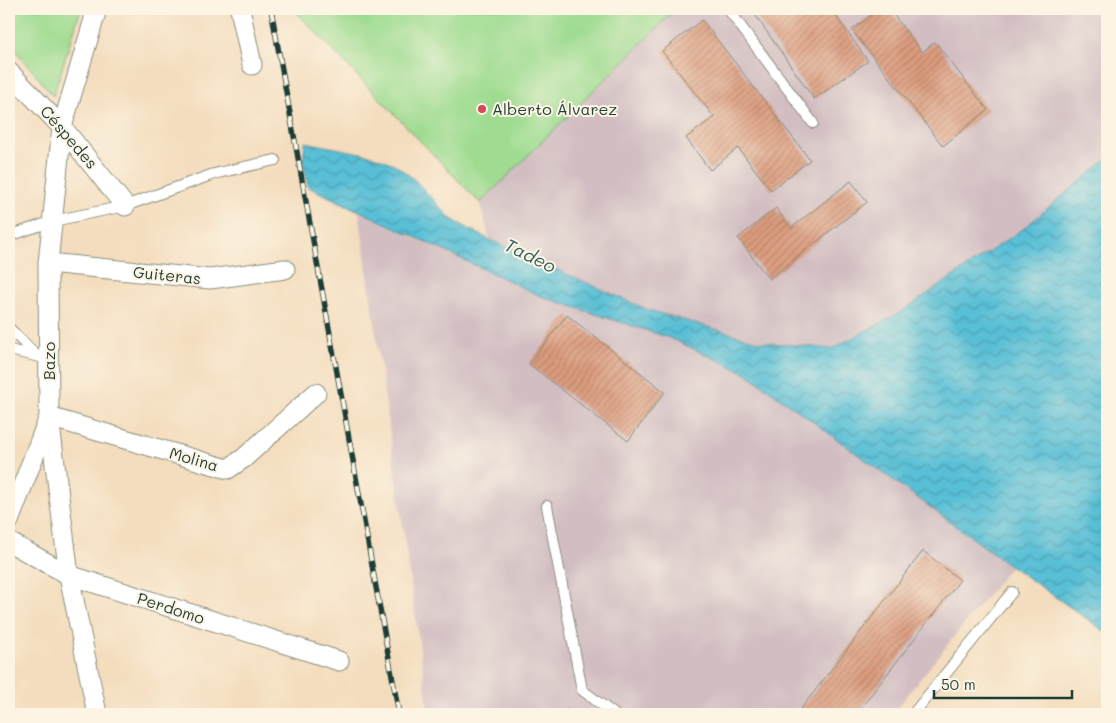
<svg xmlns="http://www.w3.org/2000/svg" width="1116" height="723" font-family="Mali,sans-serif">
<defs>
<pattern id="water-waves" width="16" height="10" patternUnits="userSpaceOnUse" patternTransform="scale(1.25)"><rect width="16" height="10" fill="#58bfd6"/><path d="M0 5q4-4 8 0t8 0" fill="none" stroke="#489cae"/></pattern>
<pattern id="building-hatch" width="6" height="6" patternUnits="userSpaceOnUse" patternTransform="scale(1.25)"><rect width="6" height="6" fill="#dc9c7e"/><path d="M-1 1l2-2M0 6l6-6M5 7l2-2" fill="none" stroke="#b28068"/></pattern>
</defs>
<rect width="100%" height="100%" fill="#fcf5e5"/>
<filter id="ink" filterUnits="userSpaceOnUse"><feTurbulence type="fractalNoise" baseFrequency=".02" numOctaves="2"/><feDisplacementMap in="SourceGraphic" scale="10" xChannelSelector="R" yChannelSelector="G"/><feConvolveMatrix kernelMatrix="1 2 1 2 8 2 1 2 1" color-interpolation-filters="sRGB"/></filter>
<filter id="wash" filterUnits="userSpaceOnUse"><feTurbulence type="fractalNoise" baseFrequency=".0096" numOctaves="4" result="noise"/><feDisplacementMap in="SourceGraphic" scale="20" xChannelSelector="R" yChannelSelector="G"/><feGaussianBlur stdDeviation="1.12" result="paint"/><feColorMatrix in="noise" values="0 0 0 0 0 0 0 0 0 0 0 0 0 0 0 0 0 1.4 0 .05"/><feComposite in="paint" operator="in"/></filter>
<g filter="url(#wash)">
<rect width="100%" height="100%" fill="#f4ddbe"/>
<g fill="#d2bec2">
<polygon points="676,9 1107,9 1107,159 1023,229 901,312 832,349 761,342 648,310 490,240 480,203"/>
<polygon points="359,212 427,244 670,338 746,373 1011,566 892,714 429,714"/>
</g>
<g fill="#9fdc91" stroke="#5f8c62">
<polygon points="9,9 81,9 53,96 9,42"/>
<polygon points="297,9 676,9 480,203 299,15"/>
</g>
<polygon fill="url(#water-waves)" stroke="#3c7e85" points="305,142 371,155 394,164 414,179 451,219 490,240 648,310 761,342 832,349 901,312 1023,229 1107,159 1107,633 1011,566 746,373 670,338 543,297 308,187 303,161"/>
<g id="blocks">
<g fill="url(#building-hatch)">
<polygon points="751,9 831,9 868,61 814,99"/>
<polygon points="879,9 889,9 922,52 935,42 988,110 943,146 852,30"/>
<polygon points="702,20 810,160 771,190 738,148 710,170 686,138 714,117 662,51"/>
<polygon points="851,181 867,202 769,279 738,238 776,208 791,228"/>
<polygon points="567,315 665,392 628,441 529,364"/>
<polygon points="923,551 960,580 856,714 797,714"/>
<polygon points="567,709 573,714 562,714"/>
</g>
</g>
</g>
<g filter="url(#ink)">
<use href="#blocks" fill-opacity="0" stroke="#8a8d79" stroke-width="1"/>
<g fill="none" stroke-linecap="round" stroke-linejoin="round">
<defs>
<g id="service">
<polyline points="728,9 813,123"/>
<polyline points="9,236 53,221 125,206 214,174 275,160"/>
<polyline points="9,328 37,356"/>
<polyline points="9,350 49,359"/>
<polyline points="547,506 582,690 614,714"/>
<polyline points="913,714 1012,592"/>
</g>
<g id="minor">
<polyline points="97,9 62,127 48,263 49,417 69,575 97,714"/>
<polyline points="240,9 252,65"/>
<polyline points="9,72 62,127 125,206"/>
<polyline points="48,263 210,279 285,269"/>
<polyline points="9,521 49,417 228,469 244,458 316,393"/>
<polyline points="9,542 69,575 339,661"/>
</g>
</defs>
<use href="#service" stroke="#8a8d79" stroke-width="12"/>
<use href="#minor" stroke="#8a8d79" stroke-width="21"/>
<use href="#service" stroke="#fff" stroke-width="10"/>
<use href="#minor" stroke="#fff" stroke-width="19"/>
<defs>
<polyline id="rail" points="271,9 399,714"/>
</defs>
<use href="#rail" stroke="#1f3d34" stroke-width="5.5"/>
<use href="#rail" stroke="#fcf5e5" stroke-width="4" stroke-dasharray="11" stroke-linecap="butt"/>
</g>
</g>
<circle fill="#d1495b" stroke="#fcf5e5" stroke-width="2" cx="482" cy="109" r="5"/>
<g text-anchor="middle" stroke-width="4" stroke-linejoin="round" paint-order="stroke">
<g font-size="16" fill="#1f3d34" stroke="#fcf5e5" text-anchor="start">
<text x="492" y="115">Alberto Álvarez</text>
</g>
<g font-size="16" fill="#1f3d34" stroke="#fcf5e5">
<text transform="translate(69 137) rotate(49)" y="6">Céspedes</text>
<text transform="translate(167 275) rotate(6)" y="6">Guiteras</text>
<text transform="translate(49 361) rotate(-90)" y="6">Bazo</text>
<text transform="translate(194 459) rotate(16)" y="6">Molina</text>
<text transform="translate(171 608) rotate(18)" y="6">Perdomo</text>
</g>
<g font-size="18" font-style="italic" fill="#2d5e5c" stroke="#fcf5e5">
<text transform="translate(530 256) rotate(26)" y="6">Tadeo</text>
</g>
</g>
<rect width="1116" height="723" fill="none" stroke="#fcf5e5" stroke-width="30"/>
<path d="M934 690v8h138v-8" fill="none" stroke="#1f3d34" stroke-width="2.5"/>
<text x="941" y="690" font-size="15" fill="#1f3d34" stroke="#fcf5e5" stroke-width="4" paint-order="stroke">50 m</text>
</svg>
